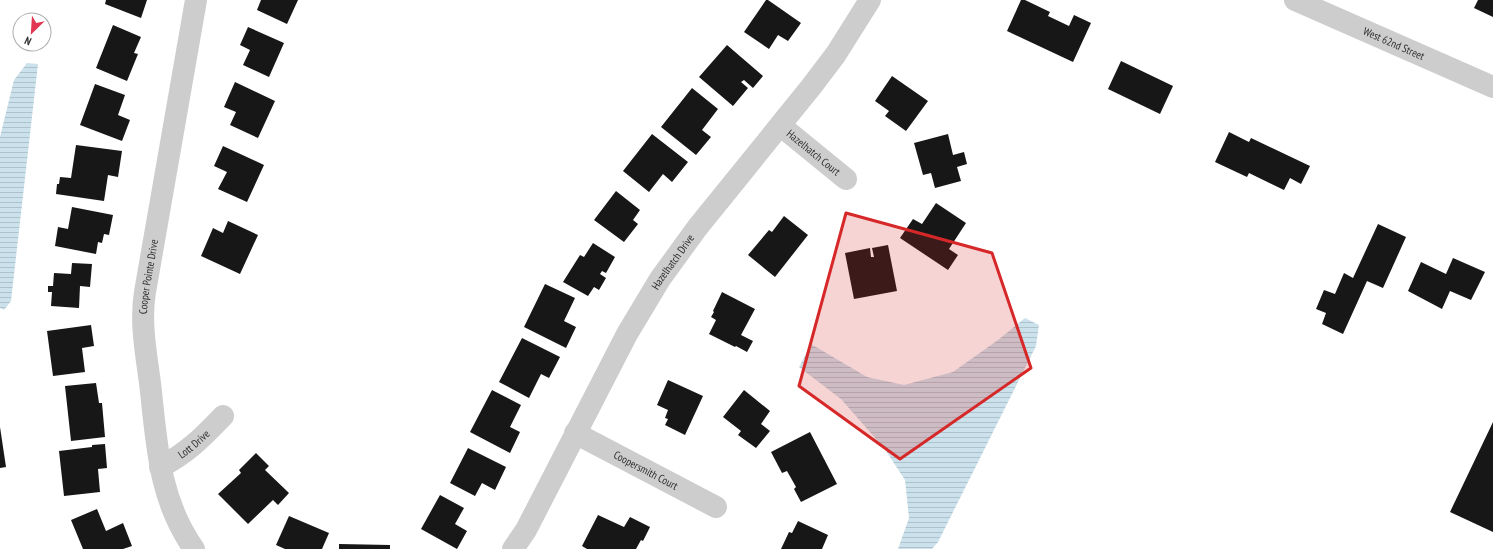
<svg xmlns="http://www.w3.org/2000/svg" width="1493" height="549" font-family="'PT Sans Narrow',sans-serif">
<defs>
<pattern id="water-rules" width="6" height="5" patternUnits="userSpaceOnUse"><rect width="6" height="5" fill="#cbe1eb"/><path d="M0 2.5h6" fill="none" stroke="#afc1ca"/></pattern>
</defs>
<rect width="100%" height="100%" fill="#fff"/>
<g fill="url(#water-rules)">
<polygon points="27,63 38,64 11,301 4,310 0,308 0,137 14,80"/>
<polygon points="1025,318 1039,325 1036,346 938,542 932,549 898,549 909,518 905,480 884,448 841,399 799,367 811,344 867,377 904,385 953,372 998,340"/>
</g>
<g fill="#171717">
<polygon points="106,0 147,0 141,18 105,4"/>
<polygon points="261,0 298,0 287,24 257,10"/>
<polygon points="766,0 768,0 801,23 788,41 778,35 769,49 744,32"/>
<polygon points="1021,0 1025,0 1050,12 1048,16 1069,26 1074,15 1091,23 1073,62 1007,31"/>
<polygon points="1478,0 1493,0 1493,17 1474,8"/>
<polygon points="113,25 141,37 134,53 138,54 127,81 96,68"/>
<polygon points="248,27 284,43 269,77 243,65 250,50 240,45"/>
<polygon points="727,45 763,76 753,88 744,80 741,82 748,88 733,106 699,77"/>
<polygon points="1121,61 1173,86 1160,114 1108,89"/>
<polygon points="892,76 928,101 906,131 885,116 889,111 875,101"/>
<polygon points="235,82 275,101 258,138 230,125 236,112 224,107"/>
<polygon points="95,84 125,95 118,115 130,120 122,141 80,125"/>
<polygon points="692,88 718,109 702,130 711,137 696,155 661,127"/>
<polygon points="1229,132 1249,142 1251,138 1310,166 1301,184 1290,178 1284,190 1249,173 1247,177 1215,162"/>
<polygon points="652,134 688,162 672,182 663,174 649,192 623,171"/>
<polygon points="948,134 953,155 964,152 967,164 957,167 961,181 935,188 931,173 923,175 914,143"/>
<polygon points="76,145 122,151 118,177 108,175 104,201 56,194 57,184 59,184 60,177 71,178"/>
<polygon points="223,146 264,165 247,202 218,189 227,172 214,166"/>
<polygon points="616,191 640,210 633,220 638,224 624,242 594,220"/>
<polygon points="936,203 966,223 949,249 958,255 948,270 900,238 913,219 922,224"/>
<polygon points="72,207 113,215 109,235 104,234 102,243 98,242 96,254 55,246 58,227 68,229"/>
<polygon points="784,216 808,235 775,277 748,255 769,230 772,232"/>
<polygon points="228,221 258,235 240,274 201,256 213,228 223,233"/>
<polygon points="1378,224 1406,237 1383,288 1367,281 1343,334 1322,324 1326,313 1316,309 1324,290 1335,294 1344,273 1353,278"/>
<polygon points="593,243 615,257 606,273 602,271 600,274 606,278 599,290 594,287 588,296 563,282 580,255 584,257"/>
<polygon points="888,245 897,291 854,299 845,253 870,248 871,257 874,257 872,248"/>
<polygon points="1453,258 1485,272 1471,300 1450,291 1442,309 1408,291 1421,262 1446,274"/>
<polygon points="72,263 92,264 90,287 80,286 79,308 51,306 52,292 48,292 48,286 53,286 54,273 71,274"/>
<polygon points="545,284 575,298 564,321 576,327 566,348 524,327"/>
<polygon points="722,292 755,309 741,335 753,341 747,352 736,346 735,347 709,334 716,320 711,317 714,312 713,311"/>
<polygon points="91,325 94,346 82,348 85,372 53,376 47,331"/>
<polygon points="522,338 560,357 549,378 541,374 529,398 499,382"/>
<polygon points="668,380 703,396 685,435 665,425 668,419 665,418 668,410 657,405"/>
<polygon points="96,383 99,403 102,403 105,437 71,441 65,386"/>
<polygon points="492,390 521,405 510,427 520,432 510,453 470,432"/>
<polygon points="744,390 770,411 761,424 770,431 756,448 738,435 741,431 723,417"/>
<polygon points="1493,422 1493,532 1450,512"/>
<polygon points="0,427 6,467 0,468"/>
<polygon points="810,432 837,484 801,502 794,489 796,487 787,471 782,473 771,452"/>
<polygon points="105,444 107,468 98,469 100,492 64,496 59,451 92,447 92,445"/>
<polygon points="468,448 506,467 495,490 482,483 475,496 450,483"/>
<polygon points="256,453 269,466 265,470 289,493 278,505 273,500 248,524 218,494 241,473 239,470"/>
<polygon points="440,495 464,508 455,524 467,531 457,549 421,529"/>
<polygon points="97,509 106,531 123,523 132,546 123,549 83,549 71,520"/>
<polygon points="598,515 624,527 630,517 650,527 643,541 641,540 636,549 587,549 582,546"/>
<polygon points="289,516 329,533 322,549 285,549 276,545"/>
<polygon points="798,521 828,535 822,549 781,549 789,532 792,533"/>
<polygon points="339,544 390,545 390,549 339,549"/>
</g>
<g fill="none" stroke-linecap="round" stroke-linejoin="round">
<g stroke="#cdcdcd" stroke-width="22">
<path id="s1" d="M 1295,0 L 1493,87"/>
<path id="s2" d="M 781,126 L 846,179"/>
<path id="s3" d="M 575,433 L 716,507"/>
<path id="s4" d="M 160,467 C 186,454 203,437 223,416"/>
<path id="s5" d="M 194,549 C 158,498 157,443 150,383 C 146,353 140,322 145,292 L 196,0"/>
<path id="s6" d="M 513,549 L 526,530 L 627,334 L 660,279 L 697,228 L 811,87 L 836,54 L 870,0"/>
</g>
</g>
<path fill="#d62828" fill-opacity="0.2" stroke="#d62828" stroke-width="3" stroke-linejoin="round" d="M 846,213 L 992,253 L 1031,368 L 900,459 L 799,386 Z"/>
<g text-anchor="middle" stroke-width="4" stroke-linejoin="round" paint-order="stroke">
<g font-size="11" fill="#303030" stroke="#fff">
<text dy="4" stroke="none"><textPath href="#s1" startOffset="108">West 62nd Street</textPath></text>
<text dy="4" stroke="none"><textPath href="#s2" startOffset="42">Hazelhatch Court</textPath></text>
<text dy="4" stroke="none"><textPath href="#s6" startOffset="329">Hazelhatch Drive</textPath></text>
<text dy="4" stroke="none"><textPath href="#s5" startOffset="281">Cooper Pointe Drive</textPath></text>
<text dy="4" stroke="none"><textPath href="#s4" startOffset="41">Lott Drive</textPath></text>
<text dy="4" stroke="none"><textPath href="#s3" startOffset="80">Coopersmith Court</textPath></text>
</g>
</g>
<g transform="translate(32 32) rotate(205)"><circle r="19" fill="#ffffff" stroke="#acacac"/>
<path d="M0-3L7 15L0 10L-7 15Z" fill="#e13752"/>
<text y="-6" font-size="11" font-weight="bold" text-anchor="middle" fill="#303030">N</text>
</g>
</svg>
